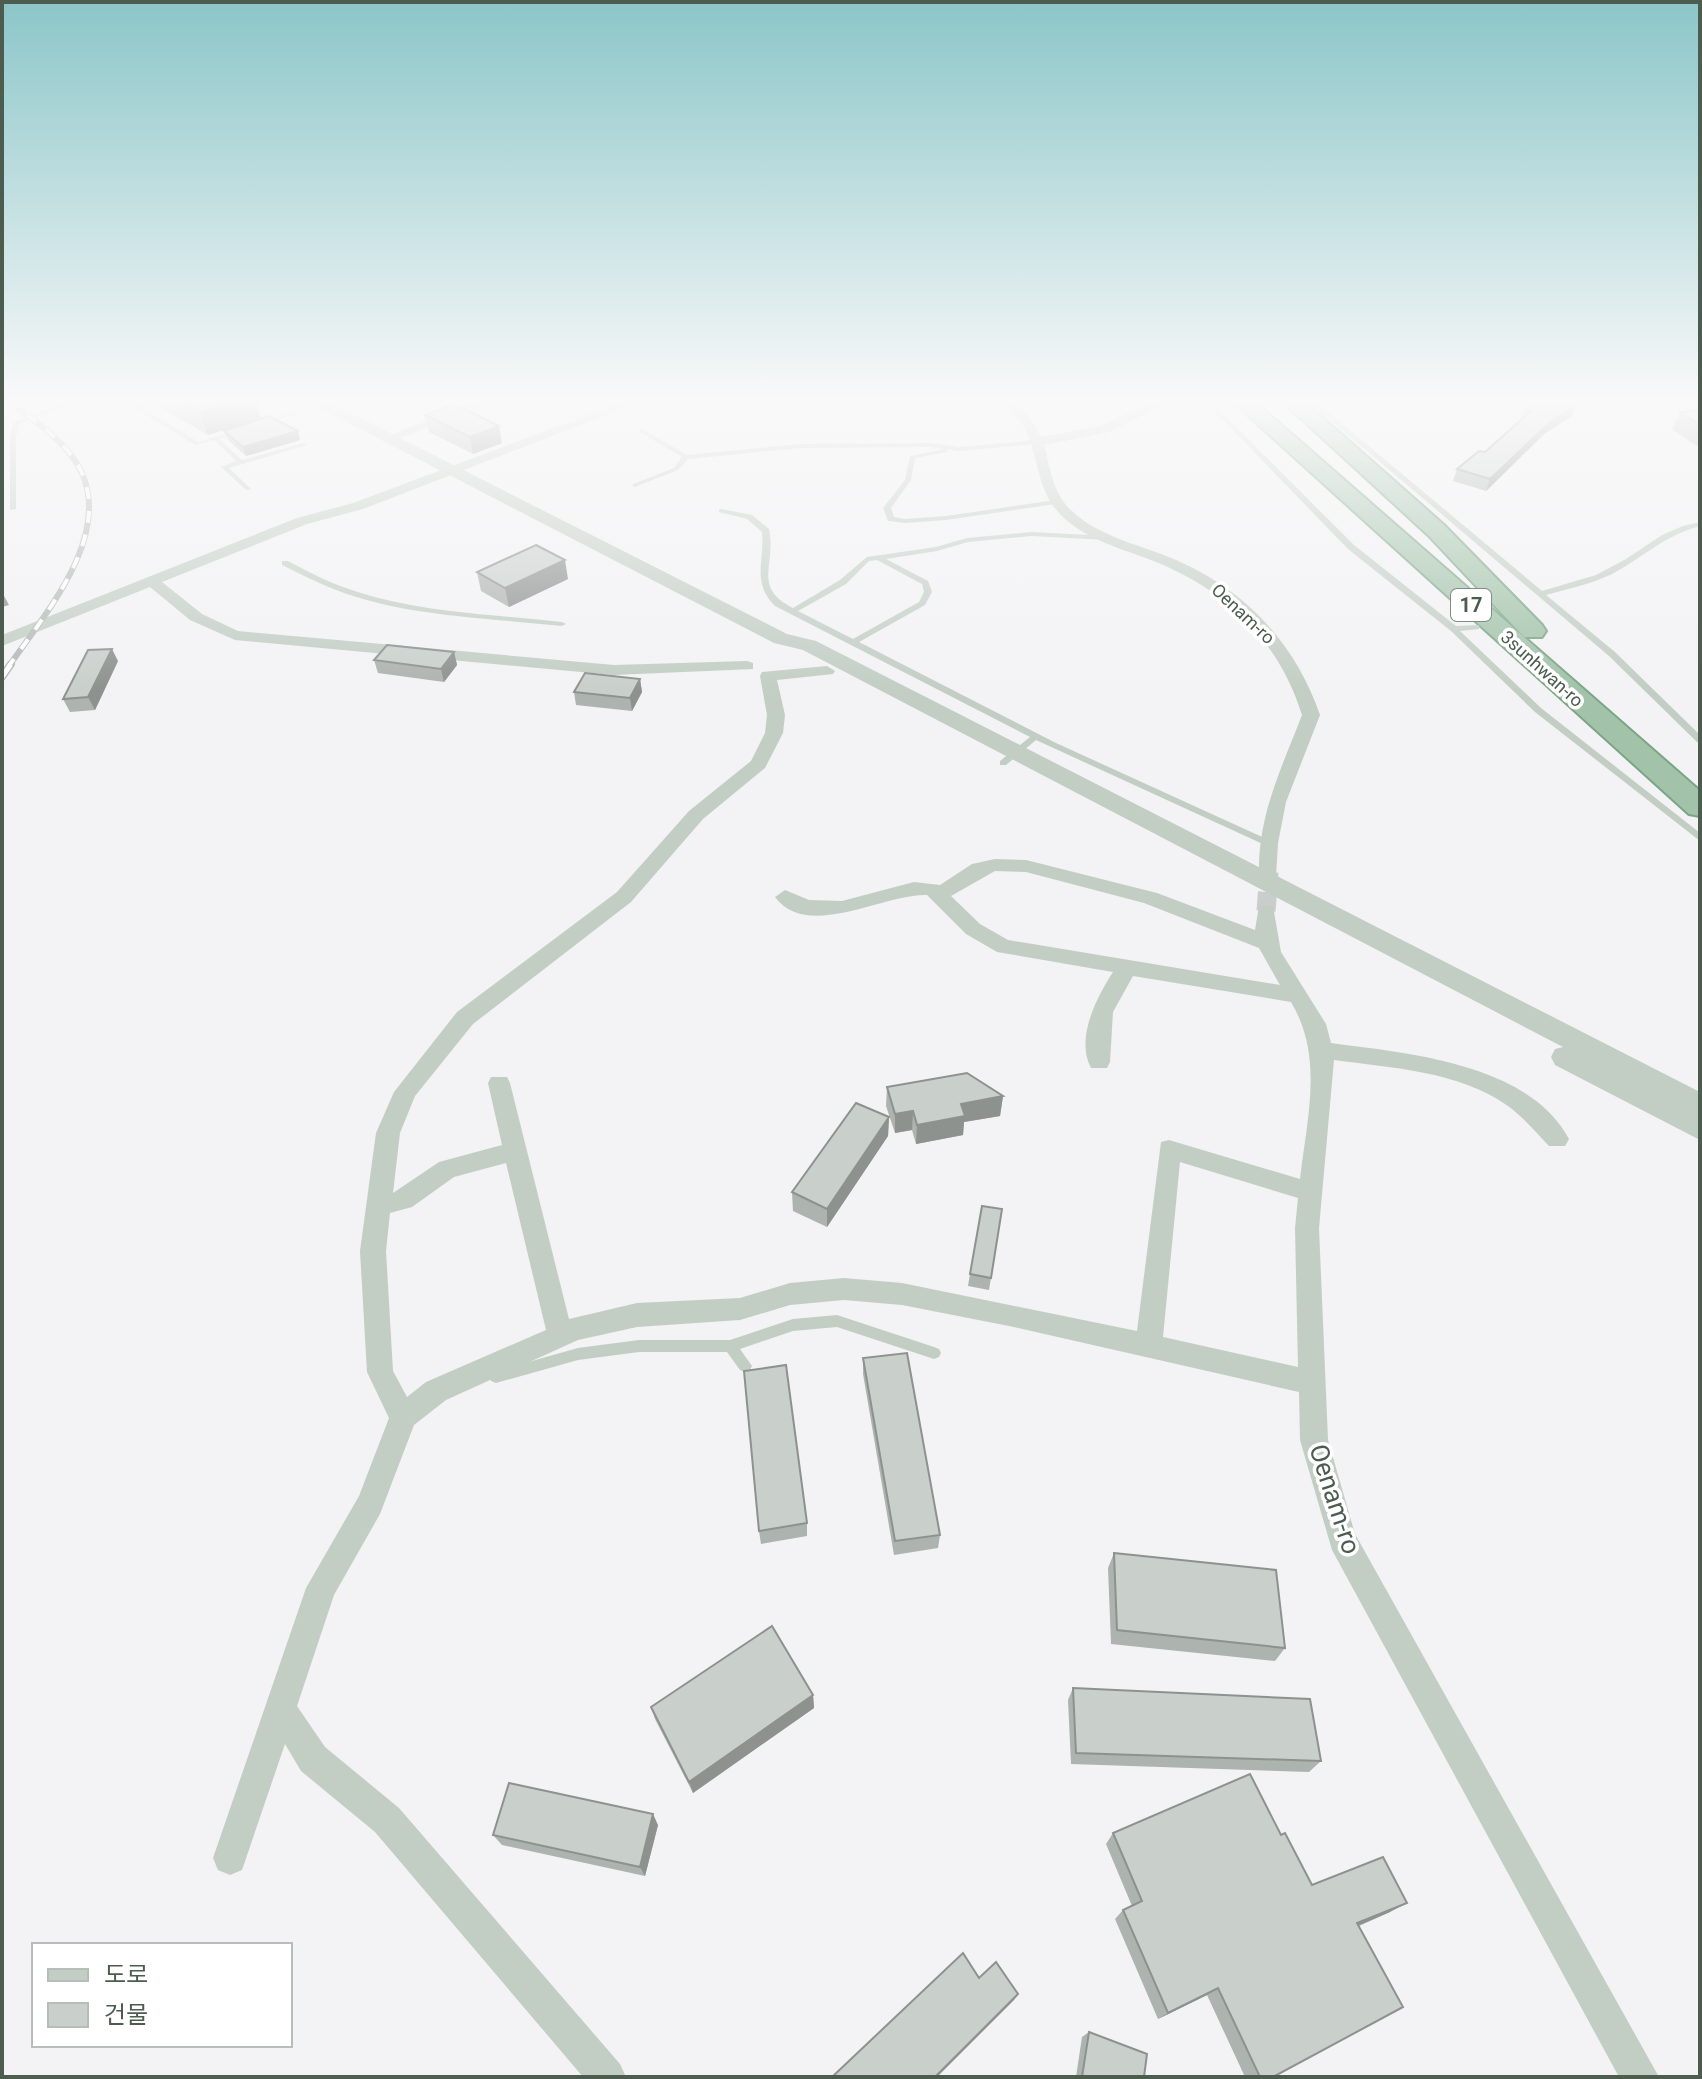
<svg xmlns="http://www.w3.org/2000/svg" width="1702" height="2079" font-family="Roboto,'Noto Sans KR',sans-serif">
<rect width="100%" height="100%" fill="#f3f2f4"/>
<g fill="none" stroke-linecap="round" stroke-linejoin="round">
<polyline stroke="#c9cdcb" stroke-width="19" stroke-dasharray="19 9" stroke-linecap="butt" points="1266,911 1269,872"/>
<defs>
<g id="trunk">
<polygon points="1232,401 1254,401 1700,791 1700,816 1689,814"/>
<polygon points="1282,401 1304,401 1444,525 1542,625 1546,631 1542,637 1524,637 1428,535"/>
</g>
</defs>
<use href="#trunk" stroke="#7ba585" stroke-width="4"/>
<g fill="#c2cec4" fill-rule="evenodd">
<polygon points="73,401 83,401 20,423 16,436 16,509 10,510 10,436 14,422"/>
<polygon points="148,401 158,401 141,407 198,442 241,429 241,431 219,439 242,460 304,443 307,445 229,468 251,489 246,490 221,467 236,461 214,440 195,445 133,407"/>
<path d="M 1192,401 C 1209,401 1217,409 1229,420 L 1354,545 L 1456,626 L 1479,625 L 1479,629 L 1460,631 L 1541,708 L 1700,833 L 1700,841 L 1535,712 L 1451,631 L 1348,549 L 1225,422 L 1207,407 Z"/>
<path d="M 1308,401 L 1315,401 L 1542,591 L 1596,575 L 1626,559 L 1662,535 L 1683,526 L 1700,522 L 1700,526 C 1663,536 1644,557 1612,574 C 1591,584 1568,589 1546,595 L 1615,652 L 1700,735 L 1700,743 L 1697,742 L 1609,656 Z"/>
<polygon points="318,403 323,404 265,424 260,423"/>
<polygon points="642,429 687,455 801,444 931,443 959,447 1037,440 1040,442 1037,444 959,451 931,447 801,448 688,459 678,470 635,487 632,485 633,484 674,468 682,457 640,432 639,431"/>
<polygon points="945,449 948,451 947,452 915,458 911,480 891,508 894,517 905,519 946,516 1056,500 1059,502 1056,504 946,520 905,523 888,521 883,508 905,480 910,456"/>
<path d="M 721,509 L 752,515 L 769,529 C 777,564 751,587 793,608 L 840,580 L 867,557 L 936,547 L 967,538 L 1031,532 L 1110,536 L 1111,538 L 1107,540 L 1031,536 L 968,542 L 937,551 L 886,559 L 928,581 L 932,592 L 925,605 L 859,642 L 1056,743 L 1271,841 L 1273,843 L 1268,846 L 1265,845 L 1036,740 L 1006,765 L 1000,765 L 1000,761 L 1030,737 L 775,606 C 751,582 765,561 762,532 L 747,519 L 719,512 L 719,510 ZM 877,560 L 922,584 L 924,592 L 919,602 L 853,639 L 798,611 L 846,584 L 869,561 Z"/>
<path d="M 282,561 L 288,561 C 308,572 328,582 349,589 C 417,613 492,614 562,622 L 566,624 L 562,626 C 490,618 413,617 344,593 C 322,585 302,575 282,565 Z"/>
<polygon points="837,1315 934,1347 939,1349 941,1353 939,1357 934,1359 837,1327 793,1331 740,1349 752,1366 750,1370 745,1372 740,1370 727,1352 639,1352 578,1360 496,1383 491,1381 489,1377 491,1373 496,1371 578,1348 639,1340 730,1340 793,1319"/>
</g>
<g fill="#c2cec4" fill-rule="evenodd">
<polygon points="479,401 497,401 393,441 382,438"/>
<polygon points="625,401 643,401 363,509 307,524 162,582 202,614 238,631 614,665 747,661 753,663 753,669 614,675 235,640 190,620 150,587 2,646 2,635 297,518 353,503"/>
<path d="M 1001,401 L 1015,401 L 1026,411 L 1041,437 L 1100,426 L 1153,401 L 1170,401 L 1109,432 L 1044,445 C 1050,466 1052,490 1068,507 C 1092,533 1129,542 1161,554 C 1237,582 1294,638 1320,715 L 1286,802 L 1278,843 L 1276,877 L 1269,878 L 1259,872 C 1258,815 1282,767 1302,715 C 1279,641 1227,591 1156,562 C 1124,549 1088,541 1063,517 C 1036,492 1040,459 1025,429 C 1019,417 1009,410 1001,401 Z"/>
<path d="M 827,666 L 835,671 L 833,674 L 777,680 L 785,715 L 783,733 L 765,768 L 703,819 L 631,902 L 473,1024 L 415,1096 L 400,1133 L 393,1193 L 439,1162 L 502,1145 L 488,1083 L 491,1077 L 507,1077 L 510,1083 L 569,1319 L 637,1303 L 740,1298 L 790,1283 L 844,1278 L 902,1283 L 1137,1331 L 1161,1142 L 1169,1140 L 1300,1179 C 1307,1118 1324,1057 1291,1002 L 1133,976 L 1113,1012 L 1110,1062 L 1107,1068 L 1091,1068 C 1075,1038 1097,997 1113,972 L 997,952 L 966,934 L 927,895 C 885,893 807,941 775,897 L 785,890 L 809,900 L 842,901 L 914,882 L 940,885 L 972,864 L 995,859 L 1026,860 L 1157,893 L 1255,930 L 1259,906 L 1273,906 L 1281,952 L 1326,1024 L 1331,1043 C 1406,1053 1529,1063 1569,1139 L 1565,1146 L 1549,1146 C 1536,1132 1523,1117 1508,1106 C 1459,1071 1392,1068 1334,1060 L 1319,1228 L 1328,1440 L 1355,1534 L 1659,2077 L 1619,2077 L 1332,1550 L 1300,1440 L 1299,1392 L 1014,1327 L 902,1305 L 844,1300 L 790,1305 L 740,1320 L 637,1327 L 578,1340 L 446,1400 L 414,1425 L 380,1514 L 334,1595 L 297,1706 L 325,1747 L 399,1808 L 620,2064 L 626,2077 L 583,2077 L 375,1832 L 301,1771 L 285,1744 L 242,1870 L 230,1875 L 218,1870 L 213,1858 L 306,1588 L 359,1496 L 389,1418 L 367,1372 L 360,1251 L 376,1133 L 394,1092 L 457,1012 L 617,892 L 689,811 L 751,761 L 765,733 L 767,715 L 760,676 L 762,672 ZM 995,871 L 1026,872 L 1144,903 L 1259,948 L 1280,985 L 1008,940 L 980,924 L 951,896 ZM 1180,1162 L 1298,1198 L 1295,1228 L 1298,1367 L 1163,1337 ZM 506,1163 L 546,1330 L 426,1382 L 407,1397 L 393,1371 L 386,1251 L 390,1213 L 412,1207 L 454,1177 Z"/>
</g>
<polygon fill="#c2cec4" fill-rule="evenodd" points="306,401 327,401 787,634 816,641 1700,1092 1700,1140 1555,1065 1551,1057 1555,1049 1563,1047 803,650 774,643"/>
<use href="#trunk" fill="#a2c3aa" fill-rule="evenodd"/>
<defs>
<path id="rail-far1" d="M 7,401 C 33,419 68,442 82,473 C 111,539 44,615 9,666"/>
<polyline id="rail" points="2,677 11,664"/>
</defs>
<use href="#rail-far1" stroke="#b5bbb7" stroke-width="6"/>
<use href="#rail" stroke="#b5bbb7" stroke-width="8"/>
<use href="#rail-far1" stroke="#fff" stroke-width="4" stroke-dasharray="12" stroke-linecap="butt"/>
<use href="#rail" stroke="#fff" stroke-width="5" stroke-dasharray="15" stroke-linecap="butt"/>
</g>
<g fill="#adb3af">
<polygon points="158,401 256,401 261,418 208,435 160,407"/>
<polygon points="1576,405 1572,416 1544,434 1486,491 1453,481 1457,469 1485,452 1520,421 1525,409"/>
<polygon points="1700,410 1700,448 1672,429 1680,412"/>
<polygon points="425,415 502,443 473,454 429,432"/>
<polygon points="224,431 298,431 300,440 246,456 228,440"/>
<polygon points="477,572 568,579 509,607 481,591"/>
<polygon points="454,652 457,665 444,682 378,673 374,660"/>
<polygon points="118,661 95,710 70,712 63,699"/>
<polygon points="640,679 642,692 632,711 576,705 574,692"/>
<polygon points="887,1087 1003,1096 1000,1116 964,1122 963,1135 916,1144 912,1130 895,1133 886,1106"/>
<polygon points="889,1117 888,1136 827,1227 793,1211 792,1192"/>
<polygon points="1002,1209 989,1290 968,1286 970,1274"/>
<polygon points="863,1358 940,1535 938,1548 894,1555 863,1374"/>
<polygon points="807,1523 807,1536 761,1544 759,1531"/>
<polygon points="1114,1553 1285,1648 1275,1661 1111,1644 1108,1568"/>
<polygon points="1073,1688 1321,1761 1309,1772 1071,1764 1068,1700"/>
<polygon points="813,1695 814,1708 693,1793 655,1719 651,1707"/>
<polygon points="658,1825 645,1876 502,1845 493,1835"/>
<polygon points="1113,1833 1281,1835 1312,1885 1390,1912 1359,1926 1273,2077 1245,2077 1207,1995 1158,2019 1115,1919 1123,1910 1132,1906 1106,1844"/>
<polygon points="1089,2032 1144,2077 1076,2077 1082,2037"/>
</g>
<g fill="#8d928f">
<polygon points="234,401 256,401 261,418 208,435 200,412"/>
<polygon points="1576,405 1572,416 1544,434 1486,491 1490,479 1549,423"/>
<polygon points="499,426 502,443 473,454 470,437"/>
<polygon points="298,431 300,440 246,456 243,447"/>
<polygon points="565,560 568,579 509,607 505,588"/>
<polygon points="2,592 9,605 2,607"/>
<polygon points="112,649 118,661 95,710 88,697"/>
<polygon points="454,652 457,665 444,682 441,669"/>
<polygon points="640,679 642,692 632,711 630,698"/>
<polygon points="1003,1096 1000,1116 964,1122 963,1135 916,1144 917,1125 961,1104"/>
<polygon points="913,1111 912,1130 895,1133 895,1114"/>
<polygon points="889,1117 888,1136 827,1227 827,1209"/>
<polygon points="813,1695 814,1708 693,1793 689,1782"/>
<polygon points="653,1814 658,1825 645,1876 640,1867"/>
<polygon points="1407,1903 1390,1912 1343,1932 1357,1923"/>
<polygon points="1218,1988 1207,1995 1158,2019 1168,2013"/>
<polygon points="1018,1994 1014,2000 937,2077 935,2077"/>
</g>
<g fill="#c9d0cc" stroke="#8d928f" stroke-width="2">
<polygon points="182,401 236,401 200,412"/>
<polygon points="1538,401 1565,401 1576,405 1549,423 1490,479 1457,469 1479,451 1485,452 1531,411 1525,409"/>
<polygon points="454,404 499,426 470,437 425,415"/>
<polygon points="1700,410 1700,425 1680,412"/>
<polygon points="269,416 298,431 243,447 224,431"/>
<polygon points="536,545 565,560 505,588 477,572"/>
<polygon points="387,645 454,652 441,669 374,660"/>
<polygon points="112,649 88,697 63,699 88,650"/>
<polygon points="585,673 640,679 630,698 574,692"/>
<polygon points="967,1073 1003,1096 961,1104 965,1116 917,1125 913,1111 895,1114 887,1087"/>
<polygon points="856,1103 889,1117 827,1209 792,1192"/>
<polygon points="982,1206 1002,1209 991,1278 970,1274"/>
<polygon points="907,1353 940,1535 895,1541 863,1358"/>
<polygon points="786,1365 807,1523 759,1531 744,1371"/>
<polygon points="1114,1553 1276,1570 1285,1648 1117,1630"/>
<polygon points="772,1626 813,1695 689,1782 651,1707"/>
<polygon points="1073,1688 1310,1699 1321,1761 1076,1753"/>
<polygon points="1250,1774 1281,1835 1285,1833 1312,1885 1383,1857 1407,1903 1357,1923 1403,2007 1273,2077 1260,2077 1218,1988 1168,2013 1123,1910 1142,1901 1113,1833"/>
<polygon points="509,1783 653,1814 640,1867 493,1835"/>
<polygon points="963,1953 979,1978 996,1962 1018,1994 935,2077 832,2077"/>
<polygon points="1089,2032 1147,2054 1144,2077 1082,2077"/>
</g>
<linearGradient id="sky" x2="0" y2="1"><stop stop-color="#8bc6c8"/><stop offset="0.58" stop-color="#faf9fa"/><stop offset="1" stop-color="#faf9fa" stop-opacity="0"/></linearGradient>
<rect width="1702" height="692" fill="url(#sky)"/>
<g text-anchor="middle" stroke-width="7" stroke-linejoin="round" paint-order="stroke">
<g font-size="18" fill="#4c5d4f" stroke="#fff">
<text transform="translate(1243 614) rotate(43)" y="6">Oenam-ro</text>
<text transform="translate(1542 669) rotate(42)" y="6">3sunhwan-ro</text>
</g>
<rect fill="#fff" stroke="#828e84" stroke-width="2" x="1451" y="589" width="40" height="32" rx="6"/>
<g font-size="20" font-weight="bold" fill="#4c5d4f">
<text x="1471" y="612">17</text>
</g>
<g font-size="26" fill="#4c5d4f" stroke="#fff">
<text transform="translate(1335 1499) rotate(72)" y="9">Oenam-ro</text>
</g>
</g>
<rect width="1702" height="2079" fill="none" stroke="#4c5d4f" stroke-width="8"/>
<rect x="32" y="1943" width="260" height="104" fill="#ffffff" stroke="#b7beb9" stroke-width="2"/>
<rect x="48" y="1969" width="40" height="12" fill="#c2cec4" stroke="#b7beb9" stroke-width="2"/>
<text x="104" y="1983" font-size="24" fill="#4c5d4f">도로</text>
<rect x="48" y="2003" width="40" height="24" fill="#c9d0cc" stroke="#b7beb9" stroke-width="2"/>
<text x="104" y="2023" font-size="24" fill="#4c5d4f">건물</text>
</svg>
